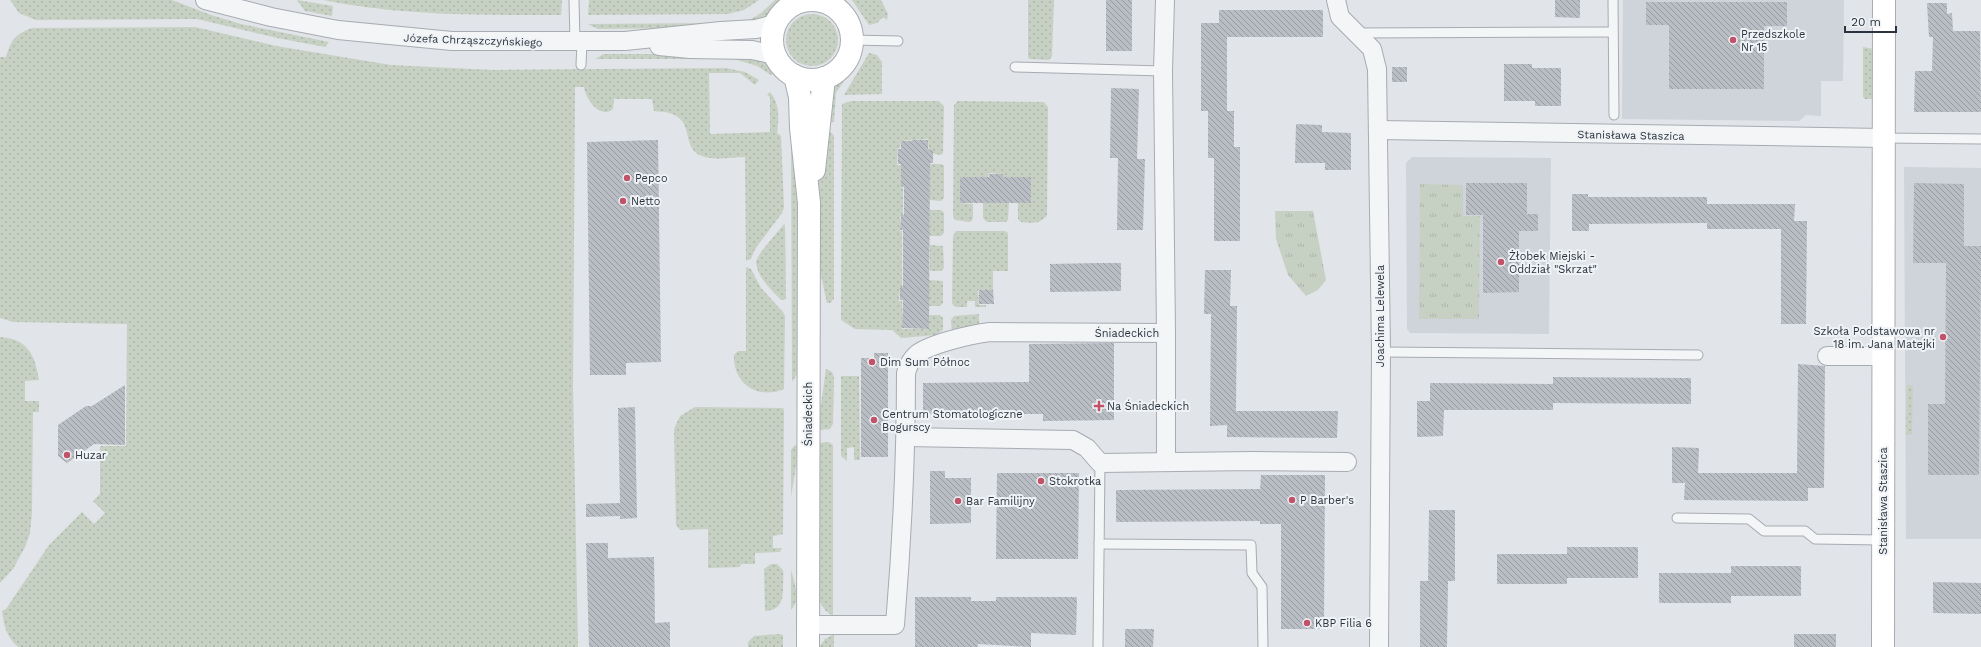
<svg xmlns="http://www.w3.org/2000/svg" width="1981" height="647" font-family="'Work Sans',sans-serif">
<defs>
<pattern id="grass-dots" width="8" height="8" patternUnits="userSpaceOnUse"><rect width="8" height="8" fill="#c7d1c3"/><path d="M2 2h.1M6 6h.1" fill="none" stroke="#abb4a9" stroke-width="1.8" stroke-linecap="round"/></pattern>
<pattern id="park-tufts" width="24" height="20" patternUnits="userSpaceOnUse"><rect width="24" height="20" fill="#c7d1c3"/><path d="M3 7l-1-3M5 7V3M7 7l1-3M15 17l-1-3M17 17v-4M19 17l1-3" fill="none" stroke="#abb4a9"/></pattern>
<pattern id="building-back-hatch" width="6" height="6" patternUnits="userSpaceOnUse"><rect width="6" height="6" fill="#b9bec4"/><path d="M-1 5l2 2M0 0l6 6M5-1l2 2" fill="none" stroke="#979ba1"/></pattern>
</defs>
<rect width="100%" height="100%" fill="#e1e4e8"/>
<g fill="#cfd4da">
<polygon points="1623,0 1844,0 1843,81 1821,81 1821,116 1806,115 1799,121 1622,119"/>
<polygon points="1412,157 1551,158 1549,334 1410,333 1407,329 1406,163"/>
<polygon points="1904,167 1981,168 1981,539 1906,539"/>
</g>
<g fill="url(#grass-dots)">
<polygon points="10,0 172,0 211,15 241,24 329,42 325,47 277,38 197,19 36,20 19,13"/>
<polygon points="297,0 333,6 332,16 305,11"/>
<path d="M 323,0 L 562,0 L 561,15 C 482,15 401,16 323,0 Z"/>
<polygon points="589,0 759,0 744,10 728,14 588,15"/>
<path d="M 775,0 L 785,0 C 774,14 766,20 748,21 L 761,13 Z"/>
<polygon points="839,0 843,0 857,19 862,30"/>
<polygon points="852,0 881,0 888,14 887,20 883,17 877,23 869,25"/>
<polygon points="1028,0 1054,0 1052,56 1049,60 1029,59 1028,57"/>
<circle cx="812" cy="40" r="26"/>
<polygon points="713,23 685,28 598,29 588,24"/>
<path d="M 195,27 L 276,46 L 391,65 L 493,70 L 726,68 L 745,72 L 759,80 L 755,85 L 740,73 L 709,73 L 710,134 L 770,132 L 770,97 L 767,95 L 770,92 C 780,104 779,118 777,133 L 781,136 L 784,208 L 782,213 L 755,249 L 751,259 L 746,261 L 745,157 C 732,157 715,161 702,156 C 680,148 696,120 669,113 C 664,111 659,112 654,111 L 652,99 L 614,99 L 613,109 C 600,120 585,98 584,87 L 575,87 L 573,388 L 578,647 L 18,647 C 6,636 4,626 2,611 L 6,609 L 49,545 L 82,512 L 94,524 L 105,513 L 93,501 L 100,494 L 100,446 L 126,446 L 127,324 L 13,322 L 0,318 L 0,57 L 6,57 C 12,39 14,35 32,28 Z"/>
<polygon points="1863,47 1874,49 1875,99 1865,99 1863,97"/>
<polygon points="861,50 859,58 836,93 834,122 825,123 833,89"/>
<polygon points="869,53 877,55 882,62 882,94 844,95"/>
<polygon points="604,54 715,54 713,59 595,59"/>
<polygon points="731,58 757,59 773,67 773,73 771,75 757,66"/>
<polygon points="851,101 939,101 944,106 943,153 941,155 929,153 928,139 901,141 900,148 898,148 897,165 901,165 901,187 903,188 903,216 900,216 900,231 902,231 902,286 900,286 899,301 902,301 902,329 929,329 929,315 940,315 943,318 943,330 936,335 901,338 892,330 855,329 841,320 842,104"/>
<path d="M 958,101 L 1044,102 L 1048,107 L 1047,215 C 1040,225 1031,223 1021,222 L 1018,219 L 1018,203 L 1031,203 L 1031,177 L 1003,177 L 1003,174 L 989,173 L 988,177 L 960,177 L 960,203 L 973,204 L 973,219 L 970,222 L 955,220 L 953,216 L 954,105 Z"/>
<polygon points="825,132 832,133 834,136 834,299 830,303 827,303 819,267 819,176"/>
<polygon points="791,135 799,169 799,371 792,382"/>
<polygon points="930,164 941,164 944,166 944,198 941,201 930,200"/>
<polygon points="983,203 1009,203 1008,220 1006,222 987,222 983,218"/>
<polygon points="930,210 941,210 944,213 944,233 941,236 929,236"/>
<path d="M 784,224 L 785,225 L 786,298 L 784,300 L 781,300 C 770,289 757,277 756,261 L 761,252 Z"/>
<polygon points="956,231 1005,231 1008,233 1008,271 993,271 993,290 978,290 979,305 986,305 986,307 975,307 975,301 967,301 967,307 956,307 952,304 953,236"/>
<polygon points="930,245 943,246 944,268 941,271 930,271"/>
<path d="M 746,267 L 751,269 L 761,288 L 783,312 L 785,316 L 784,389 C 758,400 733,384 734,355 L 738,351 L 746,351 Z"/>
<polygon points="929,280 943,281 943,303 940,306 929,306"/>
<polygon points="979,314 979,325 952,335 951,320 954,316"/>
<path d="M 0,337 C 28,339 35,355 39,380 L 25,381 L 25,401 L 39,401 L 39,412 L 33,412 L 32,512 L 30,533 L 25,547 L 13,569 L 0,583 Z"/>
<polygon points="826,369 832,372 834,377 833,424 830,429 818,430 818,426"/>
<polygon points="841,376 859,376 860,460 854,460 854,447 847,448 847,461 841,456"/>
<polygon points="1908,385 1913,386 1912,434 1907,435 1906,433 1907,386"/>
<polygon points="695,407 783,408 784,410 783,534 773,536 773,548 782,548 780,552 755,553 755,564 741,564 740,567 708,568 708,529 680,530 676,525 674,429 680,416"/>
<polygon points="829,442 833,445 833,616 826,611 818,600 818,443"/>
<polygon points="800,443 799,448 791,497 791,450 794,446"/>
<path d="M 771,564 L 777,564 L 783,570 C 784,575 783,581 783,586 C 783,601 781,610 765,611 L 764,569 Z"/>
<path d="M 791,569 C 794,583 802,599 791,610 Z"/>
<polygon points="779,634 783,635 783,647 748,647 748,642 754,636"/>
<polygon points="834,634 834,647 819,647 825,639"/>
</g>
<g fill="url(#park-tufts)">
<polygon points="1420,184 1463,185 1463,216 1480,216 1479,319 1419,319"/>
<polygon points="1275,211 1313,211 1326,280 1318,290 1306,296 1288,275 1276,239"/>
</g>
<g fill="url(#building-back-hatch)">
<rect x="1106" y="0" width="26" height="51"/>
<polygon points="1555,0 1580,0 1580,18 1555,17"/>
<polygon points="1646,2 1787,2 1787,26 1764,26 1764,89 1669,89 1669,25 1646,25"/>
<polygon points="1927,3 1947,3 1947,14 1952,13 1953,31 1980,31 1981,112 1914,112 1915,71 1932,71 1933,37 1929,37"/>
<polygon points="1219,10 1323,10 1323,37 1227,37 1227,111 1234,111 1234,147 1240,147 1240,241 1214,241 1214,158 1208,158 1208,111 1201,111 1201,23 1219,23"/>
<polygon points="1504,64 1532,64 1532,68 1561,68 1561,106 1535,106 1535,101 1504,101"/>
<rect x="1392" y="67" width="15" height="15"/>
<polygon points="1111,88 1139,89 1137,159 1145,159 1143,230 1117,230 1118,158 1110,158"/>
<polygon points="1296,124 1322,125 1322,132 1351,133 1351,170 1325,170 1325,163 1295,163"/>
<polygon points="658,140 661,362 626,363 626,375 590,375 587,142"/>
<polygon points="912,140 928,140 928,149 933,151 933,163 930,163 929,329 902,328 903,300 900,300 900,286 903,286 903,230 900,230 901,215 904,215 904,187 901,187 901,164 898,164 898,149 901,149 901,141 912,141"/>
<polygon points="989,174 1003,174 1003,177 1031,177 1031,203 960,203 960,177 989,177"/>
<polygon points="1466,183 1527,183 1527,214 1538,214 1538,231 1519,231 1519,292 1483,293 1483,215 1466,215"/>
<polygon points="1914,183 1964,184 1964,246 1981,246 1979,475 1928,475 1928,404 1945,404 1946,263 1913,263"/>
<polygon points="1572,194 1588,194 1588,197 1707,197 1707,204 1795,204 1794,221 1807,221 1806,324 1781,324 1781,229 1707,229 1707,223 1589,224 1589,231 1572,231"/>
<polygon points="1098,263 1121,263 1121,291 1050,292 1050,264"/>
<polygon points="1205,270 1231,270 1230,306 1237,306 1236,411 1338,411 1337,438 1227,437 1227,425 1210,426 1211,314 1204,314"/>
<polygon points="979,290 993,290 994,304 979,304"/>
<polygon points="1114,343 1114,420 1043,421 1043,414 923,414 923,383 1029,382 1029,344"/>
<polygon points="874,353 888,353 888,457 861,457 861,358 874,358"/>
<polygon points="1798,364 1825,366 1824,488 1808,488 1808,501 1684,500 1685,483 1672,483 1672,447 1699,448 1698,473 1797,473"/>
<polygon points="1553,377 1691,378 1691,404 1553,403 1553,410 1444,410 1443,436 1417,437 1417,401 1430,401 1430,383 1553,384"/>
<polygon points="125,385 125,445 94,444 67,463 58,456 58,425 86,406 92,406"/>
<polygon points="635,407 637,518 620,519 620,516 586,517 586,504 620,503 618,408"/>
<polygon points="930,471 945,471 945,478 971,478 971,523 930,524"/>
<polygon points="997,473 1079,473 1078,559 996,559"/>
<polygon points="1261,475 1325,475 1324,629 1281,629 1281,524 1260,524 1260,521 1116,522 1116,490 1260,489"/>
<polygon points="1429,510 1455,510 1455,581 1448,581 1447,647 1420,647 1420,581 1428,581"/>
<polygon points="586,543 608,543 608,558 654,557 655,623 670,622 670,647 589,647"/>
<polygon points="1567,547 1638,547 1638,578 1567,578 1567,584 1497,584 1497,554 1567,554"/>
<polygon points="1731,566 1801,566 1801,596 1731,596 1731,603 1659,603 1659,573 1731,573"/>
<polygon points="1933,582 1981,583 1981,614 1933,613"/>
<polygon points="915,597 971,597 971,601 996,601 996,597 1077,597 1076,635 1031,633 1031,647 978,644 978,647 915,647"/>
<polygon points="1125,629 1154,629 1153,647 1125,647"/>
<rect x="1794" y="634" width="42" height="13"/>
</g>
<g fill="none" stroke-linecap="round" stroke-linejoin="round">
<defs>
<g id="lane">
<polyline points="574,0 575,42"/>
<polyline points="1613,0 1614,115"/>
<polyline points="1358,33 1613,32"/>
<polyline points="852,40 898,41"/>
<polyline points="581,65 582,42"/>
<polyline points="1015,67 1163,71"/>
<polyline points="1883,138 1981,139"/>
<polyline points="1381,352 1698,355"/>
<polyline points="1677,518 1749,519 1764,531 1805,531 1815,539 1883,540"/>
<polyline points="1099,544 1251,545 1252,573 1262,587 1263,647"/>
<polyline points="1098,647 1100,463"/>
</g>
<g id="street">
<polyline points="205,0 271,17 338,30 452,41 625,41 721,31 756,29 775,24"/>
<polyline points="1336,0 1340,17 1372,49 1377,69 1381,352 1379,647"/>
<polyline points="659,46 690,49 752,50 775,55"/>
<polyline points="1379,130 1883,138"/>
<polyline points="1827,356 1883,356"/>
<polyline points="906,437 1073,440 1087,448 1100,463 1253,461 1347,462"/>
<polyline points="1166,461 1166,333"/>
<path d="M 808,625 L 895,625 C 902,541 906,457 906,373 C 908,366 910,361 915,356 C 927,344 973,334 990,332 L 1166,333 L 1163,71 L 1165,0"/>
</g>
<g id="secondary">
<circle cx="812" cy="40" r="40"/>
<polyline points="795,76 800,97 801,128 809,203 808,647"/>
<polyline points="814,170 824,78"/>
<polyline points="1883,647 1884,0"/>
</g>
</defs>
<use href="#lane" stroke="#a7abb2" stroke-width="11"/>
<use href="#street" stroke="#a7abb2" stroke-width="20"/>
<use href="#secondary" stroke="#a7abb2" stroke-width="24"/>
<use href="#lane" stroke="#f3f5f7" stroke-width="9"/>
<use href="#street" stroke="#f3f5f7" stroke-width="18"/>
<use href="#secondary" stroke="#fff" stroke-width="22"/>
</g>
<g fill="#c0536a" stroke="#f0f3f6" stroke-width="1.5">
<circle cx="1733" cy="40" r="4"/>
<circle cx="627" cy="178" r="4"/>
<circle cx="623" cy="201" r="4"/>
<circle cx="1501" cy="262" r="4"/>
<circle cx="1943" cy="337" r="4"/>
<circle cx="872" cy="362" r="4"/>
<path d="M1097 400h4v4h4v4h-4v4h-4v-4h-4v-4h4z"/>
<circle cx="874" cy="420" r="4"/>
<circle cx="67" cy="455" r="4"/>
<circle cx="1041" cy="481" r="4"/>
<circle cx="1292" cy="500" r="4"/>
<circle cx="958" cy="501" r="4"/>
<circle cx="1307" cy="623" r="4"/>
</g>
<g text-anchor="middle" stroke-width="4" stroke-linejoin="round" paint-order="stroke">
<g font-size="11" fill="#2b333e" stroke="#f0f3f6" text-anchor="start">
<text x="1741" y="38">Przedszkole<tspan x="1741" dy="13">Nr 15</tspan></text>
<text x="635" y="182">Pepco</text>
<text x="631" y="205">Netto</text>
<text x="1509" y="260">Żłobek Miejski -<tspan x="1509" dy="13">Oddział "Skrzat"</tspan></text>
<text x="1935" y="335" text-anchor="end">Szkoła Podstawowa nr<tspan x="1935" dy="13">18 im. Jana Matejki</tspan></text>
<text x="880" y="366">Dim Sum Północ</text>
<text x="1107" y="410">Na Śniadeckich</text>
<text x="882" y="418">Centrum Stomatologiczne<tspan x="882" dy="13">Bogurscy</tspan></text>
<text x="75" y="459">Huzar</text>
<text x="1049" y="485">Stokrotka</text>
<text x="1300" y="504">P Barber's</text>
<text x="966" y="505">Bar Familijny</text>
<text x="1315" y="627">KBP Filia 6</text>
</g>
<g font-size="11" fill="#2b333e" stroke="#f0f3f6">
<text transform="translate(473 40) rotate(2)" y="4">Józefa Chrząszczyńskiego</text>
<text transform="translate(1631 135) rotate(1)" y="4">Stanisława Staszica</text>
<text transform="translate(1380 316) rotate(-90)" y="4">Joachima Lelewela</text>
<text x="1127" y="337">Śniadeckich</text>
<text transform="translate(808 414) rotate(-90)" y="4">Śniadeckich</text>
<text transform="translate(1883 501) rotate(-90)" y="4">Stanisława Staszica</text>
</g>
</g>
<path d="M1845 26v6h51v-6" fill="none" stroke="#2b333e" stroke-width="2"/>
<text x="1851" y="26" font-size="12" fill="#2b333e" stroke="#f0f3f6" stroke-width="3" paint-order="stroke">20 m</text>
</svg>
